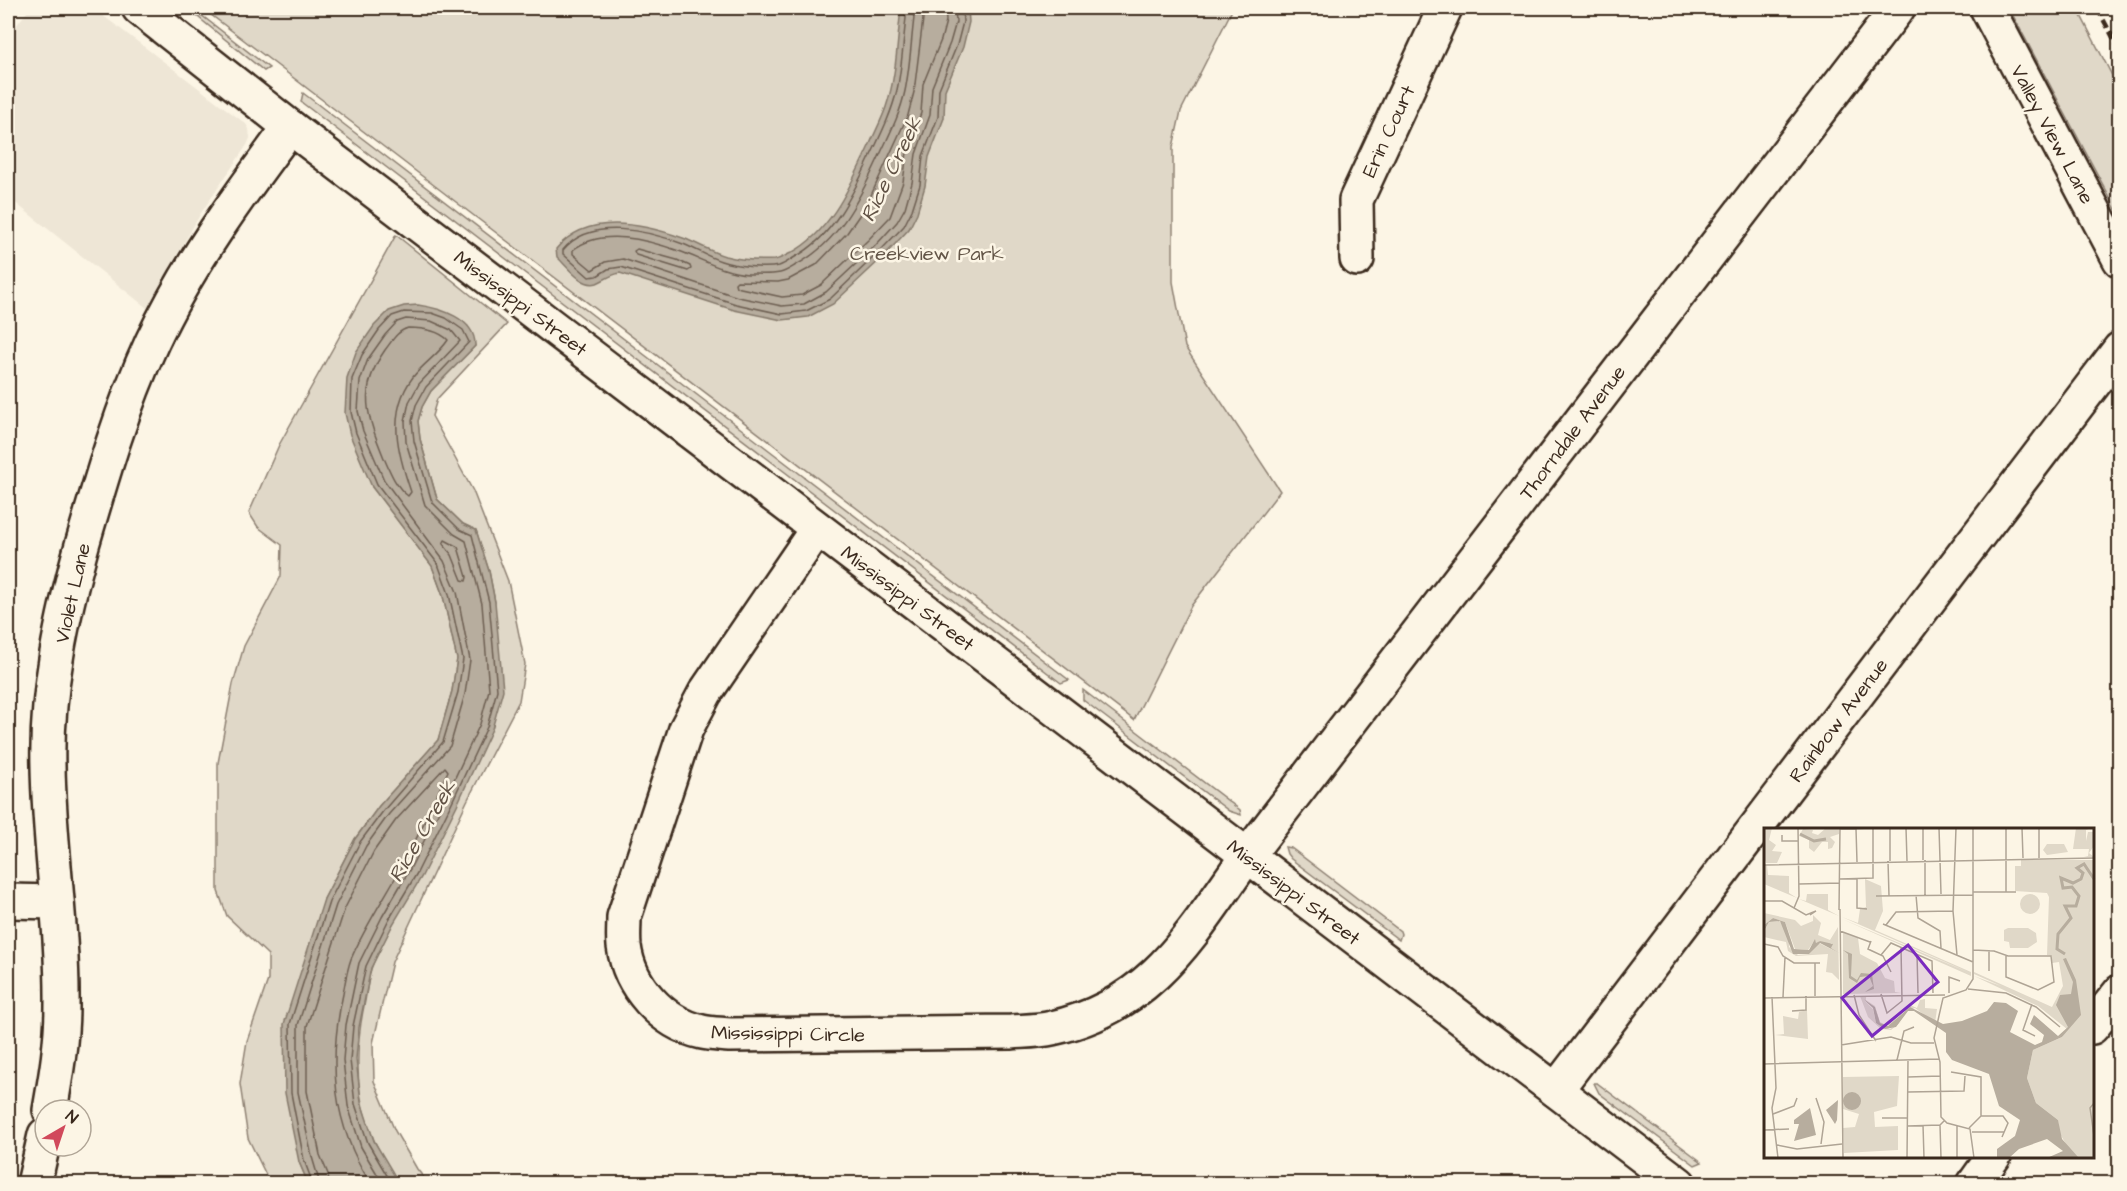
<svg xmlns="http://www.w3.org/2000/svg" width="2127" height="1191" font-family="'Architects Daughter',sans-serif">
<rect width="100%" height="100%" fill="#fcf5e5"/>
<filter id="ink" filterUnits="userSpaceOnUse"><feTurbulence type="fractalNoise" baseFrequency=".0167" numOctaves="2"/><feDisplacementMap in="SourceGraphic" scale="12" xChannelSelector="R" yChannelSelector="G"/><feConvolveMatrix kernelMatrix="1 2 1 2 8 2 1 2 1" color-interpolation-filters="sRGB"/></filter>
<g filter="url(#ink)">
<polygon fill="#eee6d6" points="30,8 93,8 246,124 249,129 250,138 247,145 201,213 147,308 8,197 8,36"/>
<g fill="#e0d8c8" stroke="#8e8173" stroke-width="1.5">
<polygon points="187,8 192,8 269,68 264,71"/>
<polygon points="202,8 1233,8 1181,111 1173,147 1173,282 1185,347 1280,491 1191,606 1134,720"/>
<polygon points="2009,8 2077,8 2119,89 2119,215"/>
<polygon points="303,93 1069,680 1061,683 301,102"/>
<path d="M 396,235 L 507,324 L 437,399 L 432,416 L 473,491 L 508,581 L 525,664 L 519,701 L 467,801 L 392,962 L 373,1043 L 374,1081 L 395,1131 L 417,1169 L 428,1183 L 399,1183 C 357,1125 350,1070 365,1001 C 367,990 368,979 371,969 C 376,954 386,938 393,924 L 495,602 L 489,571 L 476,530 L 463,524 L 437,499 L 420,439 L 418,421 L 422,407 L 431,391 L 475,346 L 468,327 L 372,487 L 432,566 L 443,596 L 457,659 L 452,691 L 438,740 L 379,806 L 355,839 L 324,899 L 299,1162 L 308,1183 L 270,1183 L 248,1138 L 240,1084 L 247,1041 L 268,980 L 268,955 L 227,916 L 218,891 L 218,763 L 233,684 L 244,646 L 281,576 L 282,545 L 258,527 L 249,513 L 279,445 Z"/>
<polygon points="1083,690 1240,810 1241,815 1229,811 1083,700"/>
<polygon points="1285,847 1291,848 1400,931 1401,934 1399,940 1291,859 1287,854"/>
<polygon points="1594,1083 1597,1083 1702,1162 1695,1165 1599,1093"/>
</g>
<g fill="#b7ad9e" stroke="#85796b" stroke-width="1.5">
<path d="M 898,8 L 968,8 L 969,22 L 963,47 L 945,90 L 944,118 L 929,157 L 925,186 L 917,213 L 909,229 L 884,256 L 833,304 L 808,317 L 782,320 L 734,310 L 620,273 C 610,275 606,279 597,283 C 582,288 567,266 557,257 L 556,249 C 587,211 644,224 683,238 C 697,243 711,252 725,256 C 741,260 758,261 775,260 C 781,259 786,255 791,253 C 832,231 851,184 870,144 C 875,132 882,119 886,107 C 896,78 897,46 900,17 Z"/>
<path d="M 418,305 C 439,308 476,318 475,346 L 431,391 L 422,407 L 418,421 L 420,439 L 437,499 L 463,524 L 476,530 L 489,571 L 495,602 L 503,690 L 492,729 L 457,805 L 422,876 L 393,924 L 371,968 L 359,1027 L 356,1059 L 361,1102 L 374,1141 L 399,1183 L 308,1183 L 299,1162 L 285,1093 L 284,1024 L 324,899 L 355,839 L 379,806 L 438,740 L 452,691 L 457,659 L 443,596 L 432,566 L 372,487 L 350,435 L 345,413 L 347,378 L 356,352 L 374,326 L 389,311 L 404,306 Z"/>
</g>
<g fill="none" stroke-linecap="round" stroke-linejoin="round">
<g stroke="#6d5e51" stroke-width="1.5">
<path d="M 904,8 L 906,18 C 903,42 902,67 897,90 C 892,111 883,130 874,149 C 855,189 836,235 795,257 C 790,260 785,264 779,266 C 764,269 735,266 721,261 C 708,257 696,249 683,244 C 649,231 591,216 563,250 L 563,254 L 589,277 L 597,276 L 608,269 L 621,267 L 736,304 L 782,314 L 806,311 L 830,299 L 880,251 L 904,226 L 912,210 L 920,185 L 923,156 L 938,117 L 939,89 L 957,45 L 963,22 L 962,8"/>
<path d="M 912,8 L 914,18 C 911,42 910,67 905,91 C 900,115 888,137 878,159 C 859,200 838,243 796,265 C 791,268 785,272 780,273 C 770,275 757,274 748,274 C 722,272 702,259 679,251 C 648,240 601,227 573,250 L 573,254 L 592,270 L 605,262 L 623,259 L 738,297 L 782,306 L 804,304 L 826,292 L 875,246 L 897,222 L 905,208 L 912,183 L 916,154 L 930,115 L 932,87 L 950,43 L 956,22 L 955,8"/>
<polyline points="921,8 923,19 914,92 908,115 867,204 847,233 816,265 788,280 778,282 737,281 735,283 736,287 782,297 802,295 821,285 868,240 890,217 903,182 907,152 921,113 923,84 941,40 946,21 945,8"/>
<polygon points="637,249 677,260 690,266 691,269 688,271 636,255 634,251"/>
<path d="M 408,328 C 422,328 438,330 448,340 C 439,354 423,364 413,377 C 386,413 398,454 411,492 L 408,496 C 396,487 390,472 384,458 C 367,416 357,390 385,350 C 392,341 397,331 408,328 Z"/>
<polygon points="445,540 458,547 467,577 466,581 462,580 452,555 443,544"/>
<polyline points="313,1184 304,1160 291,1093 290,1024 329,902 360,842 384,810 443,742 458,692 463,659 449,594 438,564 377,484 356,433 351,412 352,379 362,355 379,330 392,316 404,312 432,313 446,318 463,330 469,342 426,387 416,405 412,421 414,441 432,502 459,529 472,535 489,602 497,690 487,727 452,802 417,873 388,921 366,966 353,1026 350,1060 355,1104 368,1143 392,1184"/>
<polyline points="320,1184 312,1157 298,1092 298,1025 336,905 366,846 389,814 450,746 465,694 470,660 457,592 444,561 384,480 363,431 358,411 360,381 368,359 385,335 397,322 406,319 431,321 451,330 460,341 419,384 409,402 405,421 406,442 425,505 454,534 466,541 482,604 489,690 480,724 445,799 410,869 382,917 359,963 346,1025 343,1060 348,1106 361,1147 383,1184"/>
<path d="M 329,1184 L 328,1174 L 320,1155 L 307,1091 L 307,1026 L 345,908 L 374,851 L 396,820 L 445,767 L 448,771 C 433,803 419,836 402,866 C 385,897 365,926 351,959 C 347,970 345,983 343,994 C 328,1062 332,1124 371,1184"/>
</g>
<defs>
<g id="minor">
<polyline points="139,8 290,127 1679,1184"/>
<polyline points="1987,8 2120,260"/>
<polyline points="1357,259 1356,200 1445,8"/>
<path d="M 817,529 L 705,693 L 686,729 L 624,917 C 624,927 623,936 624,946 C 629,986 662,1023 702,1032 C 711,1034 721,1034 730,1035 L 1011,1032 C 1025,1031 1039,1031 1052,1028 C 1153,1006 1191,934 1247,856 L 1898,8"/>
<polyline points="8,901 57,902"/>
<polyline points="2092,1027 2120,992"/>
<polyline points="1556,1090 2120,349"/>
<path d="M 50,1110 C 56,1076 62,1041 62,1006 C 63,926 49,846 48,766 C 46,691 62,617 82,545 C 102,476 122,407 152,342 C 188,265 239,195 290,127"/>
<polyline points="34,1184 45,1135"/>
<polyline points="1974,1184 1994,1156"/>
</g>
</defs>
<use href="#minor" stroke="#3b2a1e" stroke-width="38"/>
<use href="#minor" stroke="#fcf5e5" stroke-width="33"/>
<polyline stroke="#3b2a1e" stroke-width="4.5" stroke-dasharray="9 4.5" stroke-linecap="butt" points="2097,8 2120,50"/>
</g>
</g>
<g text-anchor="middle" stroke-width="5" stroke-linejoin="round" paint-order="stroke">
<g font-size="20" fill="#3b2a1e" stroke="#fcf5e5">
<text transform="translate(1388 131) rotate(-65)" y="7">Erin Court</text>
<text transform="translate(2053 134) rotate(62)" y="7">Valley View Lane</text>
<text transform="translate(521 303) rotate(37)" y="7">Mississippi Street</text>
<text transform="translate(1572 432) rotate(-53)" y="7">Thorndale Avenue</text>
<text transform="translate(72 593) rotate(-77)" y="7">Violet Lane</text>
<text transform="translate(908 598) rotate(37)" y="7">Mississippi Street</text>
<text transform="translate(1838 720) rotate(-53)" y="7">Rainbow Avenue</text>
<text transform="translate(1294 892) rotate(37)" y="7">Mississippi Street</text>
<text transform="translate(788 1033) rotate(1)" y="7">Mississippi Circle</text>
</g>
<g font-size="20" fill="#645648" stroke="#fcf5e5">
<text x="927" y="260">Creekview Park</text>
</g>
<g font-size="21" font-style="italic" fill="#605144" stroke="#fcf5e5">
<text transform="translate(891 169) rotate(-64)" y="7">Rice Creek</text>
<text transform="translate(422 831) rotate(-60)" y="7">Rice Creek</text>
</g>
</g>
<g transform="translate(1764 828)">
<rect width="330" height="330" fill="#fcf5e5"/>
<path d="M 0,0 L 8,0 L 5,12 L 12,17 L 8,23 L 18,24 L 13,35 L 2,35 L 0,29 ZM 62,0 L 75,0 L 75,6 L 66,9 L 71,14 L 68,20 L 64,21 L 64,14 L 58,14 L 50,24 L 45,20 L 45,12 L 35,8 L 39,1 L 49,2 L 48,5 L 54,7 ZM 312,0 L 327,0 L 322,2 L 322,13 L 324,4 L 329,4 L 330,18 L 325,25 L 330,29 L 320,29 L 324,28 L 325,21 L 309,21 ZM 283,16 L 300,16 L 304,24 L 283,27 L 279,22 ZM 257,32 L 330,32 L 330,330 L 315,330 L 303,318 L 295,304 L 294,292 L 272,275 L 263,250 L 269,222 L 298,209 L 303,201 L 274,178 L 210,148 L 237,158 L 210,146 L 210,144 L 288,179 L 299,158 L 295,134 L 288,135 L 288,128 L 283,127 L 285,69 L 283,65 L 251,63 L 251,38 L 257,38 ZM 0,37 L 3,37 L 4,47 L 25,48 L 25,65 L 33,70 L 0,56 ZM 101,51 L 117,58 L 119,83 L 111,102 L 207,144 L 207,148 L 78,91 L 204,144 L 78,89 L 94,95 L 96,81 L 102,79 ZM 43,66 L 64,66 L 64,82 L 75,88 L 35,71 L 42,73 ZM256 76a10 10 0 1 1 20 0a10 10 0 1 1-20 0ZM 0,85 L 31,92 L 37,98 L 49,93 L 49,87 L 57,95 L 54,107 L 66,112 L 74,99 L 75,152 L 68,145 L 62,144 L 64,126 L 32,128 L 24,123 L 22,114 L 0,109 L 0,103 L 5,94 L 16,93 L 25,110 L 25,119 L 34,127 L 45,126 L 55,115 L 75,125 L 67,120 L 68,115 L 63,117 L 56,113 L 52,116 L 51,112 L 44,122 L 31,121 L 21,94 L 9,90 L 0,97 ZM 244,100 L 264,100 L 272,105 L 273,114 L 264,120 L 246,120 L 245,114 L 240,113 L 240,102 ZM 79,104 L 94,110 L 96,126 L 113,135 L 121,150 L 130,153 L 131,164 L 137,165 L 79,166 ZM 96,168 L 102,168 L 102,172 L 111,178 L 116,194 L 122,197 L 146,177 L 153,180 L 156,172 L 161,171 L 161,180 L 173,181 L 171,195 L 151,180 L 139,184 L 126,197 L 119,197 L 116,195 L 114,191 L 111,179 L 98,170 L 109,181 L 112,195 L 126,201 L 138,193 L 127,202 L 117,201 L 104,189 ZM 43,182 L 44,211 L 11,207 L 20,206 L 19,188 L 34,191 L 35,184 ZM 135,248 L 133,278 L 110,284 L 111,299 L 134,298 L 134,322 L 80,325 L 79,300 L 91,299 L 95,286 L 79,281 L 79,249 Z" fill="#e0d8c8"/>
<path d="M 9,90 L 21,94 L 30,121 L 45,122 L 51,111 L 52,115 L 56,113 L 69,116 L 67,120 L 75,125 L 56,115 L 45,126 L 29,126 L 16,93 L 5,94 L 0,103 L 0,97 ZM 79,122 L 88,126 L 87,148 L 93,152 L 97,145 L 108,146 L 110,161 L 101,164 L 109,158 L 105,148 L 96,149 L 93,155 L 85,150 L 84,126 ZM 302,130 L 312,152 L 317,187 L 298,209 L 269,222 L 263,250 L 272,275 L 294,292 L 298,311 L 315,330 L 283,330 L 299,323 L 283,311 L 255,321 L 245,330 L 233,330 L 233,321 L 251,308 L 256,292 L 235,278 L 225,246 L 188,232 L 182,224 L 182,205 L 150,183 L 144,183 L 132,199 L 121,201 L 112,195 L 109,180 L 98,170 L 111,179 L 116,195 L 124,198 L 146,179 L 179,196 L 198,193 L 223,183 L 230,174 L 242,175 L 254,183 L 246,204 L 271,217 L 278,214 L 280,207 L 266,196 L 270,187 L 294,208 L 304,199 L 292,177 L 296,167 L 307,166 L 309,154 L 299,131 ZM79 273a9 9 0 1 1 18 0a9 9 0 1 1-18 0ZM 74,272 L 73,292 L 71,296 L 62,282 ZM 46,280 L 52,307 L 30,313 L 35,296 L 30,296 L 30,292 Z" fill="#b7ad9e"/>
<path fill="none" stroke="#b7ad9e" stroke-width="3" d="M 36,6 L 50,13 L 62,11M 301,126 L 293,121 L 294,106 L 307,90 L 301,78 L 312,78 L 315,68 L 308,59 L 299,60 L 297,50 L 309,55 L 317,51 L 319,45 L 313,40 L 320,36 L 330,51"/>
<path fill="none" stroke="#afa495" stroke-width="1.5" d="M 126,0 L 126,33M 142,0 L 143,33M 159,0 L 159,32M 175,0 L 176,32M 192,0 L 189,83 L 193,127M 209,0 L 209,151 L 202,162 L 179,170 L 170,210 L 176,234 L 177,289 L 183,295 L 206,301 L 210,330M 258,0 L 259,30M 275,0 L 275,30M 76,1 L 109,0M 92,1 L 93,34M 18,7 L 18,13 L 34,13M 161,32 L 161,67M 176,32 L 177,66M 124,33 L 125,68M 0,37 L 330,30M 76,51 L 109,50 L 109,0M 93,51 L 93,80 L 103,81M 35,56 L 76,55M 209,64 L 252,64M 242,64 L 242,0M 152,67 L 154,90 L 176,103 L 177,120M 112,68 L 209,67M 0,73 L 18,73 L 42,87 L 52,83 L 46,87M 30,80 L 35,68 L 34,0M 76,81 L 79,330M 75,82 L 76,0M 119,96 L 209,134M 122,97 L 132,84 L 189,83M 76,103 L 106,114M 107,113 L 104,121 L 119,128 L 127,144M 0,116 L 14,119 L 19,128 L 30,135 L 56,135M 209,122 L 230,123 L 244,128 L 287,128 L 290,154 L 274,162 L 242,149 L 242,128M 153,126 L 154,165M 117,127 L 127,115 L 168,133 L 169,165M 51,135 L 51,168M 225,143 L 225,122M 204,161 L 242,165 L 272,179 L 296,199M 185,165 L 185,149 L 196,153M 117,166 L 123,185 L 138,173 L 137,119M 90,167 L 95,187 L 112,213M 8,169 L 12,260 L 8,280 L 14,330M 19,169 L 21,129M 0,170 L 181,167M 268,176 L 259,202 L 271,208M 28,183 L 42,182 L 42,168M 77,217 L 127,209 L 147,215 L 170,215M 133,232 L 140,203 L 150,199M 0,236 L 175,231M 187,244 L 217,249 L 217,288M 144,249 L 176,248M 144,264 L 200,263 L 201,248M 52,270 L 60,294 L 57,316M 330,275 L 326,280 L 330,308M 9,286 L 30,278 L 33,270M 118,290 L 143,290M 159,297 L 160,330M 176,297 L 177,330M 193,297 L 193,330M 143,298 L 176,297 L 180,293M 205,300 L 217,288 L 239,288 L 244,295 L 238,309M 0,302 L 25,301M 208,304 L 240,304M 13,317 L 33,321 L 78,316M 143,330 L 144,232"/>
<path fill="#7b2cbf" fill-opacity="0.15" stroke="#7b2cbf" stroke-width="3" d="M 144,117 L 174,154 L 108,208 L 78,170 Z"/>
<rect width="330" height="330" fill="none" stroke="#3b2a1e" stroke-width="3"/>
</g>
<rect width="2127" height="1191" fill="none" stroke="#fcf5e5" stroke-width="30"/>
<rect x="15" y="15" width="2097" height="1161" fill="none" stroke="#3b2a1e" stroke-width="2" filter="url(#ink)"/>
<g transform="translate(63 1128) rotate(39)"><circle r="28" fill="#fcf5e5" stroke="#afa495" stroke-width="1.5"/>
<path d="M0-4.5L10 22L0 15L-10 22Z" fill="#d1495b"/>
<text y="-9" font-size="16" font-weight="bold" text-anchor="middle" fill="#3b2a1e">N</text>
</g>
</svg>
